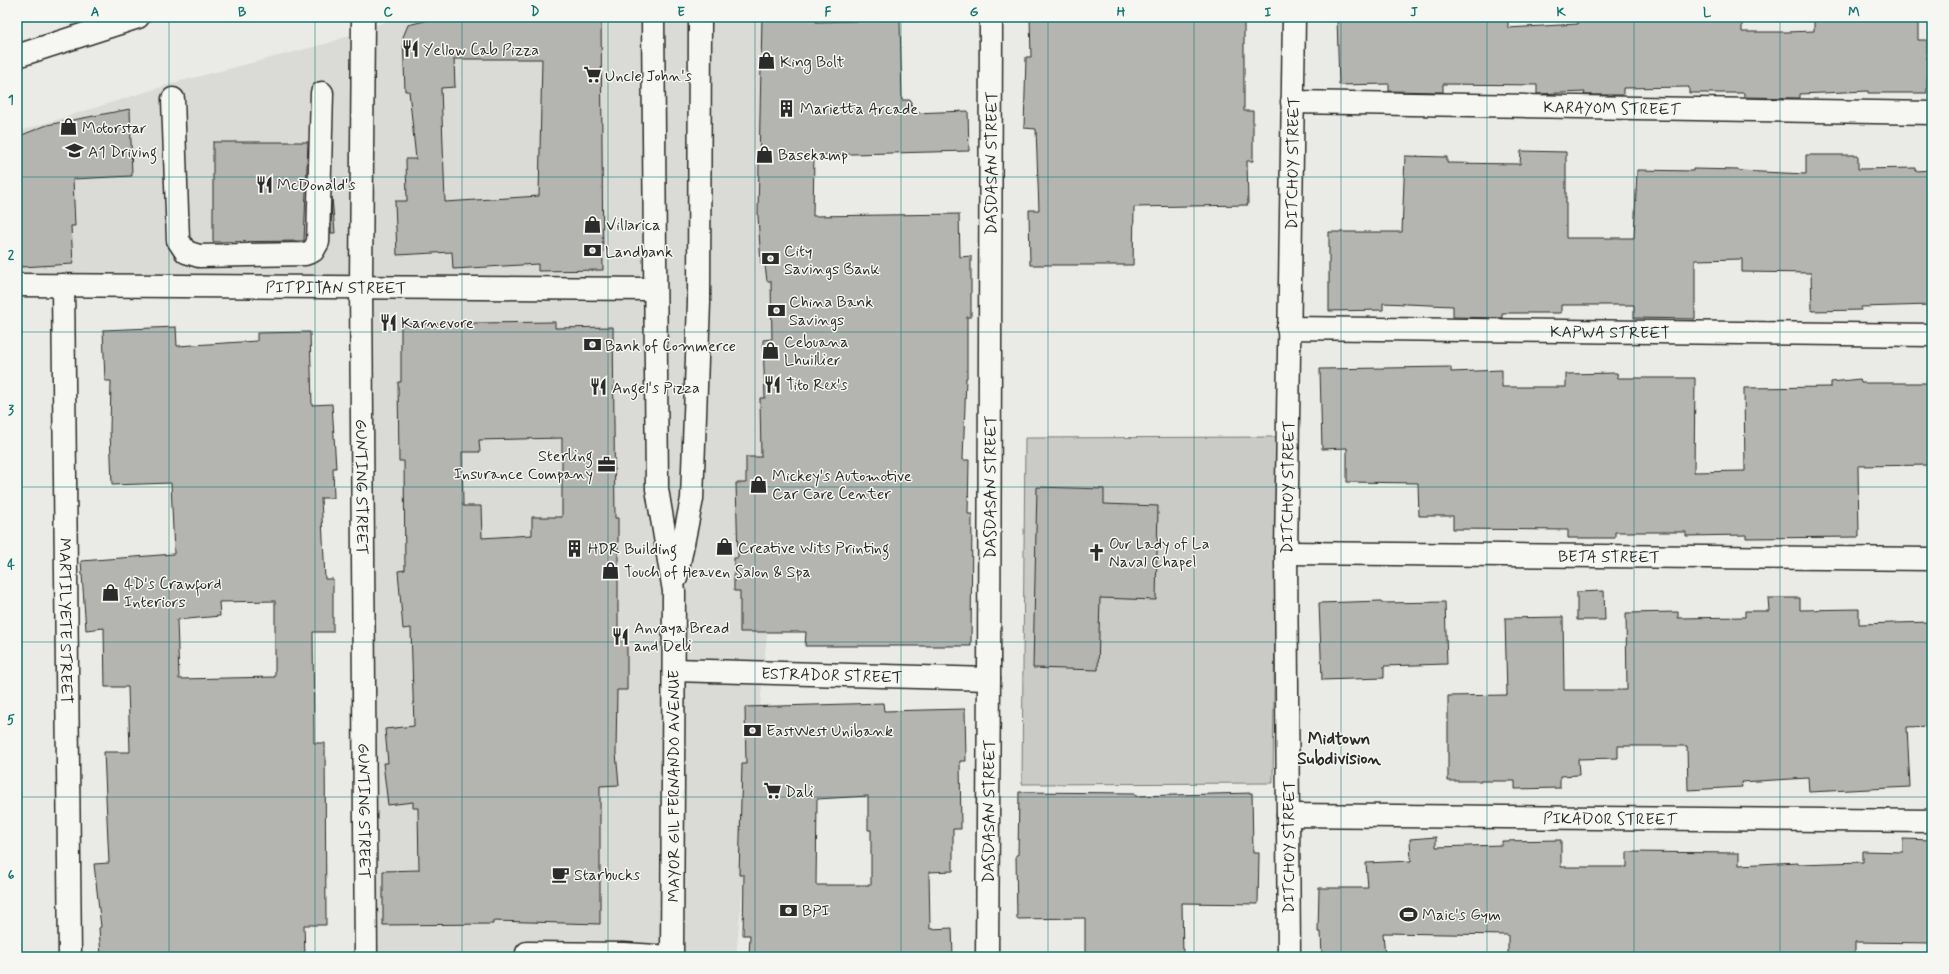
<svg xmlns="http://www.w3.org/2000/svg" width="1949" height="974" font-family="Mynerve,sans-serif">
<rect width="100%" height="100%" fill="#eaeae6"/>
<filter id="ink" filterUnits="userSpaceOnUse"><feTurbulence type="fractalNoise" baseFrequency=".025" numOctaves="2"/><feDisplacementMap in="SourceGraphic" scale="8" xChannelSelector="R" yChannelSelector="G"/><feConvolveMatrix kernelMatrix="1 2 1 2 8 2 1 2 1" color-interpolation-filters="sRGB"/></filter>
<g filter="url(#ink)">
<polygon fill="#dadad6" points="398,17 826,17 736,957 368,957 366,276 17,283 17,132 181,81 329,43"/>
<polygon fill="#cacac7" stroke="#7a7a79" points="1277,437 1273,783 1022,784 1025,438"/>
<g fill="#b4b4b1" stroke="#2b2b2b" fill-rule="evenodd">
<path d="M 441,17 L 601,17 L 603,270 L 538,271 L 538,264 L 453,269 L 452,252 L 397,255 L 395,201 L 407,201 L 406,159 L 416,159 L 409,91 L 405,91 L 403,37 L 408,25 ZM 454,59 L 542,59 L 539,196 L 445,202 L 441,88 L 455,87 Z"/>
<polygon points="762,17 816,17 816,22 900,20 902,100 911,100 912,113 968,111 969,151 814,155 813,216 959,214 960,257 971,256 971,317 967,317 967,378 966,378 963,460 969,460 968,514 972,514 971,646 805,646 806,632 740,632 740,591 734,591 734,558 738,558 736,483 746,483 746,457 761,457 760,398 765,398 763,340 772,339 771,281 767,281 765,265 761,265 758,215"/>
<polygon points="1030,17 1244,17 1244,111 1253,111 1253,161 1247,161 1248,205 1134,207 1133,265 1030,265 1029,210 1039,210 1036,129 1024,128 1026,57 1031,57"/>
<polygon points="1337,17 1508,17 1508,28 1578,24 1578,17 1742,17 1742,32 1786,32 1814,31 1814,17 1918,17 1918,40 1927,40 1927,93 1868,93 1868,91 1800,94 1800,98 1744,97 1744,93 1689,93 1689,87 1623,88 1623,95 1584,95 1585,92 1537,94 1537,85 1443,84 1443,92 1389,91 1389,84 1339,85"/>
<polygon points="130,109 132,176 73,179 75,226 71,226 73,264 21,267 19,228 17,228 17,137 47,125"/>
<polygon points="213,142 308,142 304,241 213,242"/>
<polygon points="1521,151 1566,152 1566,238 1634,238 1637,170 1693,171 1693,169 1739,170 1739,171 1806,174 1806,155 1858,155 1858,169 1916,168 1916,171 1932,170 1932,305 1861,307 1861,310 1812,311 1811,273 1742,272 1742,259 1695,260 1695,319 1634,318 1634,305 1561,305 1561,313 1502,313 1502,318 1453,317 1453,306 1383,303 1383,310 1329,311 1329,232 1402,232 1405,156 1447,157 1447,163 1520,164"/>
<polygon points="332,197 335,233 331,233"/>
<path d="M 555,322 L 555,328 L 613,327 L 615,518 L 618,518 L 618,632 L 627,633 L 627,690 L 617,690 L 616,753 L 619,785 L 600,786 L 600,924 L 493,921 L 493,924 L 383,925 L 383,871 L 419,870 L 418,808 L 413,808 L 413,802 L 388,805 L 383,763 L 388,763 L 385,729 L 414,726 L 411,628 L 403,629 L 398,571 L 405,570 L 404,461 L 399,461 L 398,382 L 401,382 L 401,324 ZM 562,438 L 562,517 L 532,517 L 532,535 L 482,538 L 481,506 L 463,506 L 462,452 L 480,452 L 479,440 Z"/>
<path d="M 176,327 L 177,346 L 257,341 L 257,333 L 310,332 L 312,405 L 332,404 L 336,468 L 333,468 L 334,498 L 321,498 L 325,579 L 333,579 L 333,632 L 313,632 L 314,743 L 325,743 L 326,925 L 304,925 L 305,957 L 101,957 L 99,928 L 101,927 L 94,864 L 109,863 L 104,752 L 130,752 L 128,687 L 105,687 L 104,628 L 86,630 L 81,561 L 174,554 L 171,483 L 112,485 L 110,430 L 111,381 L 105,381 L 103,330 ZM 275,601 L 275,677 L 179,679 L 177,620 L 220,616 L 219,602 Z"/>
<polygon points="1451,367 1451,372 1502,370 1502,387 1566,387 1566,374 1617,373 1618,378 1695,378 1694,472 1745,471 1744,388 1831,387 1831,382 1860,379 1861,383 1932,383 1932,465 1858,466 1859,537 1746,538 1746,535 1686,536 1686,532 1615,532 1615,538 1568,538 1568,530 1453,529 1453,516 1419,516 1418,483 1347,482 1347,448 1322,449 1320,369"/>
<polygon points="1037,487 1104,489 1104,504 1158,506 1156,600 1100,598 1098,670 1033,668"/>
<polygon points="1604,591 1605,620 1577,620 1577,592"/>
<polygon points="1768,598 1800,598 1800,610 1859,609 1859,624 1932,622 1932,726 1907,727 1910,787 1809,792 1808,778 1741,782 1742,787 1688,790 1687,746 1618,746 1618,758 1578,759 1579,775 1560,776 1560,788 1515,789 1515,781 1448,781 1448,696 1507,695 1505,618 1563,617 1564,690 1627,690 1626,613 1678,612 1678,618 1745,617 1745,611 1769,611"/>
<polygon points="1381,601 1381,603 1445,602 1447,664 1384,666 1384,678 1322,680 1319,603"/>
<path d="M 883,703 L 884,711 L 965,709 L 966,761 L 960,761 L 961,829 L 953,829 L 953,871 L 929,872 L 930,929 L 952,928 L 953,957 L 749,957 L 750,935 L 743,935 L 744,875 L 739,875 L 742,764 L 746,764 L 745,707 ZM 868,796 L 868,830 L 871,830 L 871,885 L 816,885 L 817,799 Z"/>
<polygon points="1019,792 1135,793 1135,796 1252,793 1253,853 1259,853 1258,904 1182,903 1183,957 1085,957 1085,918 1017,919 1016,855 1018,855"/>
<polygon points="1436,837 1436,847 1502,845 1502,841 1561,840 1561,867 1627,867 1627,852 1739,853 1739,865 1798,862 1798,864 1863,862 1863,851 1903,852 1903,839 1932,840 1932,943 1855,942 1855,957 1508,957 1508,935 1383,933 1385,957 1322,957 1321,932 1318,932 1319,888 1368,888 1366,863 1411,861 1410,839"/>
</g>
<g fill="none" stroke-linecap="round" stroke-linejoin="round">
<defs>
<g id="minor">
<path id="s1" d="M 363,17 L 361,286 L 366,957"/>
<polyline points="173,99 178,240 186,252 199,256 305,254 313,251 318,242 322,93"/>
<path id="s2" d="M 1292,102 L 1932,113"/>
<path id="s3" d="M 17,285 L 654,289"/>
<path id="s4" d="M 63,285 L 70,957"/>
<path id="s5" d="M 1288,328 L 1932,335"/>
<path id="s6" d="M 1286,553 L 1932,559"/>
<path id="s7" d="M 674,670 L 989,679"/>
<path id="s8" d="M 1288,815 L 1932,821"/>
<polyline points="527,953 624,954 672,957"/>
<path id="s9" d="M 987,957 L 989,679 L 991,17"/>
<path id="s10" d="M 1289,957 L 1286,553 L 1294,17"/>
</g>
<g id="major">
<polyline points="653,17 657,489 674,591 672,957"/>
<polyline points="17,56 138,17"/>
<polyline points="676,578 692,499 699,302 700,17"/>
</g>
</defs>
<use href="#minor" stroke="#2b2b2b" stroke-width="25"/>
<use href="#major" stroke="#2b2b2b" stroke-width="25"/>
<use href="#minor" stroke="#f6f6f2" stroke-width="22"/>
<use href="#major" stroke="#f6f6f2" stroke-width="22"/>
<polyline stroke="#2b2b2b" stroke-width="3" stroke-dasharray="6 3" stroke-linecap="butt" points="17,21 29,17"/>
</g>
</g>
<path fill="none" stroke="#0f766e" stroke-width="1" stroke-opacity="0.55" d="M 169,17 L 169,957M 315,17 L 315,957M 462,17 L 462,957M 608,17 L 608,957M 755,17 L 755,957M 901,17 L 901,957M 1048,17 L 1048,957M 1194,17 L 1194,957M 1341,17 L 1341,957M 1487,17 L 1487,957M 1634,17 L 1634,957M 1780,17 L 1780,957M 17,177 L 1932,177M 17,332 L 1932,332M 17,487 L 1932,487M 17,642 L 1932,642M 17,797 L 1932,797"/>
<defs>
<symbol id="restaurant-bare" viewBox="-9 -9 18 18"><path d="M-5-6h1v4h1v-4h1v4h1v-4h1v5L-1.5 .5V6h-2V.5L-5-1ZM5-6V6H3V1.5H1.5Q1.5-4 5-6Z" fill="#2b2b2b" stroke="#f6f6f2" stroke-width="2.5" paint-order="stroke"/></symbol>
<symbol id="shop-bare" viewBox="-9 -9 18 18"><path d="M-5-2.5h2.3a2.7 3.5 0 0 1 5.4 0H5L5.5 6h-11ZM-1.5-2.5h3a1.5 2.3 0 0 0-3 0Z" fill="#2b2b2b" stroke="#f6f6f2" stroke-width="2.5" paint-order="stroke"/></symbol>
<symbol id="supermarket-bare" viewBox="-9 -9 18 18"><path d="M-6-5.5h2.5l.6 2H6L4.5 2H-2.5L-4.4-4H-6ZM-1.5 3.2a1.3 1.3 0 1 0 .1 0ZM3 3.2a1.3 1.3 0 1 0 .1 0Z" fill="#2b2b2b" stroke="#f6f6f2" stroke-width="2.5" paint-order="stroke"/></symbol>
<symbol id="building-bare" viewBox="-9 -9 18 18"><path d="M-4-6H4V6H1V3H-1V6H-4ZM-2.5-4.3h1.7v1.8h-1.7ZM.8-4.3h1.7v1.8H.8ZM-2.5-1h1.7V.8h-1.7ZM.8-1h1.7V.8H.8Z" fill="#2b2b2b" stroke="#f6f6f2" stroke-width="2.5" paint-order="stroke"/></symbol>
<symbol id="school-bare" viewBox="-9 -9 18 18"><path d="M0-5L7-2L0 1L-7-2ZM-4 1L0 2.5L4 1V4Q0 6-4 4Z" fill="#2b2b2b" stroke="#f6f6f2" stroke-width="2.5" paint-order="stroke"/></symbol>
<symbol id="bank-bare" viewBox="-9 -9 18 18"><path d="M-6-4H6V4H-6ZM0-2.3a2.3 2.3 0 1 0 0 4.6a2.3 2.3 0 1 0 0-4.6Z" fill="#2b2b2b" stroke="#f6f6f2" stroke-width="2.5" paint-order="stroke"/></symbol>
<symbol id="office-bare" viewBox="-9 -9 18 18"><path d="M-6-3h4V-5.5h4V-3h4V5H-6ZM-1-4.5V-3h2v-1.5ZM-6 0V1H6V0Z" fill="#2b2b2b" stroke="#f6f6f2" stroke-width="2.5" paint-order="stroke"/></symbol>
<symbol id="church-bare" viewBox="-9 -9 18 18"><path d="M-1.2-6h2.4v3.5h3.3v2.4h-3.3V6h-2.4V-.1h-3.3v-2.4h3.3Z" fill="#2b2b2b" stroke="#f6f6f2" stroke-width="2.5" paint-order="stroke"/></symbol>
<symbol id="cafe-bare" viewBox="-9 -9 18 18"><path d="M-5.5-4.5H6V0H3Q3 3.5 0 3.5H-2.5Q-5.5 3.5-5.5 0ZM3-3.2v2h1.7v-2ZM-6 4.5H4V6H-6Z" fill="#2b2b2b" stroke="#f6f6f2" stroke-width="2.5" paint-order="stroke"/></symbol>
<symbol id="stadium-bare" viewBox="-9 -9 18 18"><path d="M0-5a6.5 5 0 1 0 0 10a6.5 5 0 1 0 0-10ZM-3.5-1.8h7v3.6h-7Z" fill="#2b2b2b" stroke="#f6f6f2" stroke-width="2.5" paint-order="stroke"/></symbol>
</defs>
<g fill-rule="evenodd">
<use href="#restaurant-bare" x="398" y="36" width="25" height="25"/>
<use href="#shop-bare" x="754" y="48" width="25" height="25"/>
<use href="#supermarket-bare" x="580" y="62" width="25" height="25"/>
<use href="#building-bare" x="774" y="96" width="25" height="25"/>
<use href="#shop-bare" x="56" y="114" width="25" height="25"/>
<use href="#school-bare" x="62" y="138" width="25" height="25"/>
<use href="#shop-bare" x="752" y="142" width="25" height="25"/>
<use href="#restaurant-bare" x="252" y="172" width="25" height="25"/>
<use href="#shop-bare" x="580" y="212" width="25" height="25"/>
<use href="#bank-bare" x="580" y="238" width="25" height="25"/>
<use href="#bank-bare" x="758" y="246" width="25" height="25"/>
<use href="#bank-bare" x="764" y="298" width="25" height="25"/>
<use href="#restaurant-bare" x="376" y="310" width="25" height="25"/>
<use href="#bank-bare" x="580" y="332" width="25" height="25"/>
<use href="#shop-bare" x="758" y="338" width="25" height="25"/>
<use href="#restaurant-bare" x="760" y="372" width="25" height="25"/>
<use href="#restaurant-bare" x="586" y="374" width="25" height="25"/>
<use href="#office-bare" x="594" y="452" width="25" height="25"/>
<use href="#shop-bare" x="746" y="472" width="25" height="25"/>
<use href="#shop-bare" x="712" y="534" width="25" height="25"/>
<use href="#building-bare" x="562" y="536" width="25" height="25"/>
<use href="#church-bare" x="1084" y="540" width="25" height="25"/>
<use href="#shop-bare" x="598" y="558" width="25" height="25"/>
<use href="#shop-bare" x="98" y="580" width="25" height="25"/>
<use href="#restaurant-bare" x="608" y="624" width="25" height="25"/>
<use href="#bank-bare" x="740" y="718" width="25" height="25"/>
<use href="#supermarket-bare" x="760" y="778" width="25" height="25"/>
<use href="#cafe-bare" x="548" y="862" width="25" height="25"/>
<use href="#bank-bare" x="776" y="898" width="25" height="25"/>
<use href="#stadium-bare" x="1396" y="902" width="25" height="25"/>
</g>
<g text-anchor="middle" stroke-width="3" stroke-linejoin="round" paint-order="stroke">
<g font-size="16" fill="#2b2b2b" stroke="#f6f6f2" text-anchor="start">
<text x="423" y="55">Yellow Cab Pizza</text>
<text x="780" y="67">King Bolt</text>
<text x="605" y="81">Uncle John's</text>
<text x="800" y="114">Marietta Arcade</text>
<text x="82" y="133">Motorstar</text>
<text x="88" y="157">A1 Driving</text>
<text x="778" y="160">Basekamp</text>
<text x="277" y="190">McDonald's</text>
<text x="606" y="230">Villarica</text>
<text x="784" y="256">City<tspan x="784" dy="18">Savings Bank</tspan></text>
<text x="605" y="257">Landbank</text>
<text x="789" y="307">China Bank<tspan x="789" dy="18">Savings</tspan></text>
<text x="401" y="328">Karnevore</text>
<text x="784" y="347">Cebuana<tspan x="784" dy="18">Lhuillier</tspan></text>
<text x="605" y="351">Bank of Commerce</text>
<text x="786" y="390">Tito Rex's</text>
<text x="612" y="393">Angel's Pizza</text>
<text x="593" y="461" text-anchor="end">Sterling<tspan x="593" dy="18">Insurance Company</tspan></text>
<text x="772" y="481">Mickey's Automotive<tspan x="772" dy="18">Car Care Center</tspan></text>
<text x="1109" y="549">Our Lady of La<tspan x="1109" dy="18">Naval Chapel</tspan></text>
<text x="738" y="553">Creative Wits Printing</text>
<text x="588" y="554">HDR Building</text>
<text x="624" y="577">Touch of Heaven Salon &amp; Spa</text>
<text x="124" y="589">4D's Crawford<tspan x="124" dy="18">Interiors</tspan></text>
<text x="634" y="633">Anvaya Bread<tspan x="634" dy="18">and Deli</tspan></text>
<text x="766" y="736">EastWest Unibank</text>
<text x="785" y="797">Dali</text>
<text x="574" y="880">Starbucks</text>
<text x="802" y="916">BPI</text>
<text x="1422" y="920">Maic's Gym</text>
</g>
<g font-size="16" fill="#2b2b2b" stroke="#f6f6f2">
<text dy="6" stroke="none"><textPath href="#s2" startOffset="320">KARAYOM STREET</textPath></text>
<text dy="6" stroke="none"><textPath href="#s9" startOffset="794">DASDASAN STREET</textPath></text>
<text dy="6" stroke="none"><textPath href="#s10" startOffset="794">DITCHOY STREET</textPath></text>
<text dy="6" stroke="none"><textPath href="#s3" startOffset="319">PITPITAN STREET</textPath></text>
<text dy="6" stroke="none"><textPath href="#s5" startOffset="322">KAPWA STREET</textPath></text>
<text dy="6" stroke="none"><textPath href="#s1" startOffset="470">GUNTING STREET</textPath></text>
<text dy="6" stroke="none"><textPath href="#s9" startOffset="470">DASDASAN STREET</textPath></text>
<text dy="6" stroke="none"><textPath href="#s10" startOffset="470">DITCHOY STREET</textPath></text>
<text dy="6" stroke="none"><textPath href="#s6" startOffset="323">BETA STREET</textPath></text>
<text dy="6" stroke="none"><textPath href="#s4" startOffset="336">MARTILYETE STREET</textPath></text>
<text dy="6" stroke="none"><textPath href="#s7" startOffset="158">ESTRADOR STREET</textPath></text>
<text transform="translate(673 786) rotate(-90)" y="6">MAYOR GIL FERNANDO AVENUE</text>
<text dy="6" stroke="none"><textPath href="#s1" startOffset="794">GUNTING STREET</textPath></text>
<text dy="6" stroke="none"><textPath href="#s9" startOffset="146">DASDASAN STREET</textPath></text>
<text dy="6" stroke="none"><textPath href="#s8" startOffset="322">PIKADOR STREET</textPath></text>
<text transform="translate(1288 847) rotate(-90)" y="6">DITCHOY STREET</text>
</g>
<g font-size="17" font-weight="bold" fill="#2b2b2b" stroke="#f6f6f2">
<text x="1339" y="744">Midtown<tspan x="1339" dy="20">Subdivision</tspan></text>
</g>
</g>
<rect width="1949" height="974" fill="none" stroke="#f6f6f2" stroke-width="44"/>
<rect x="22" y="22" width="1905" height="930" fill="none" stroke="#0f766e" stroke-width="1.5"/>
<g font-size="13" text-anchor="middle" font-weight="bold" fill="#0f766e">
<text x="95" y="16">A</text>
<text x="242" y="16">B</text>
<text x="388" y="16">C</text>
<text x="535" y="16">D</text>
<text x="681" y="16">E</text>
<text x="828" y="16">F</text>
<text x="974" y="16">G</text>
<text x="1121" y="16">H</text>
<text x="1268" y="16">I</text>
<text x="1414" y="16">J</text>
<text x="1561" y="16">K</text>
<text x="1707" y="16">L</text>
<text x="1854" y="16">M</text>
<text x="11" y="104">1</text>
<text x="11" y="259">2</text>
<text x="11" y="414">3</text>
<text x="11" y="569">4</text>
<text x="11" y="724">5</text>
<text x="11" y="879">6</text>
</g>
</svg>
